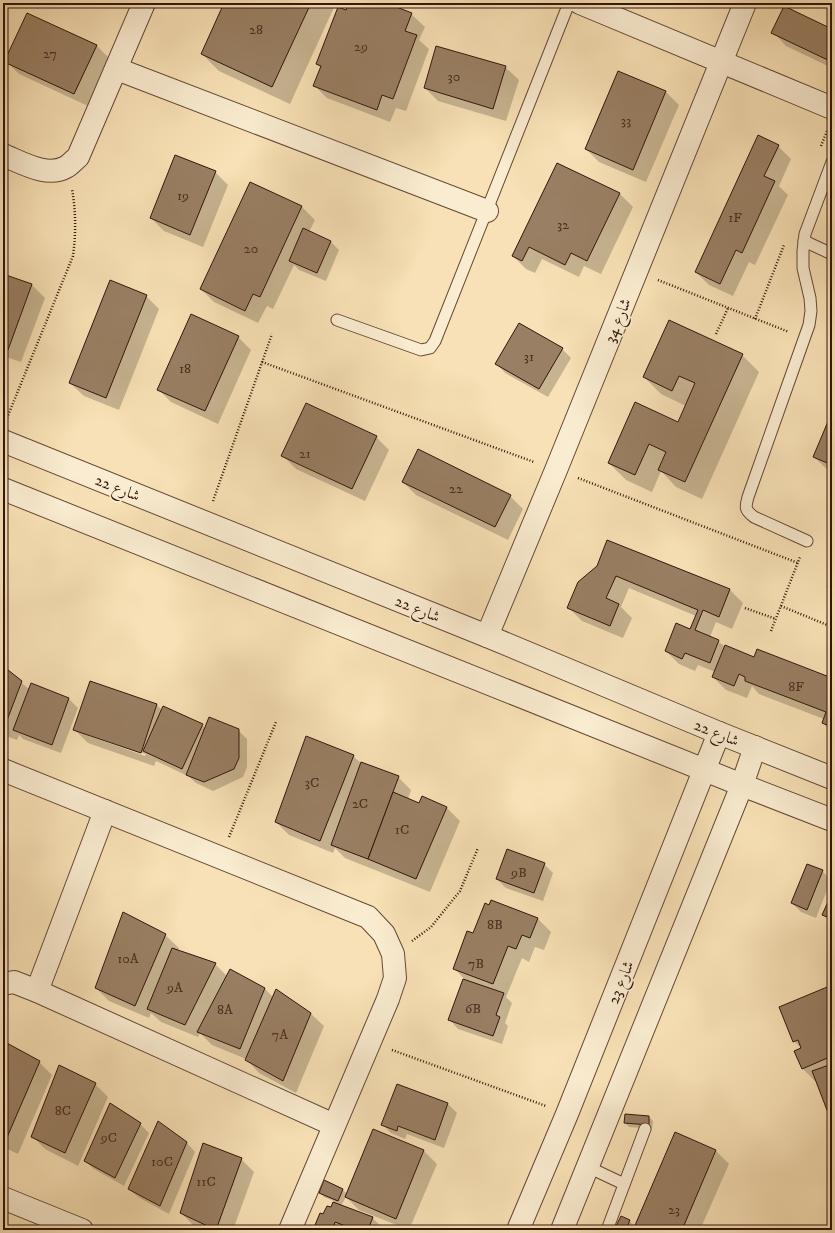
<svg xmlns="http://www.w3.org/2000/svg" width="835" height="1233" font-family="'IM FELL DW Pica',Amiri,serif">
<rect width="100%" height="100%" fill="#f8e1b6"/>
<filter id="stains"><feTurbulence type="fractalNoise" baseFrequency=".005" numOctaves="4"/><feColorMatrix values="0 0 0 0 .2 0 0 0 0 .09 0 0 0 0 .02 0 0 0 .5 -.17"/></filter>
<radialGradient id="worn" r=".72"><stop offset=".6" stop-color="#630" stop-opacity="0"/><stop offset="1" stop-color="#630" stop-opacity=".3"/></radialGradient>
<g fill="#0003" fill-rule="evenodd">
<polygon points="225,3 336,3 290,104 219,71 202,54"/>
<polygon points="350,3 384,3 411,14 425,27 419,40 429,49 406,111 396,108 390,122 327,98 314,85 321,68 317,64"/>
<polygon points="832,30 832,68 786,46 773,32"/>
<polygon points="96,45 109,58 88,106 19,74 6,61"/>
<polygon points="505,67 519,80 506,121 438,101 425,88"/>
<polygon points="618,72 666,92 679,105 646,182 599,162 586,149"/>
<polygon points="778,146 791,159 779,186 788,195 755,265 749,262 733,296 709,285 696,272"/>
<polygon points="558,164 620,194 633,207 601,274 584,266 579,277 542,259 535,273 526,269 513,256"/>
<polygon points="215,172 228,185 203,247 164,231 151,218"/>
<polygon points="251,183 302,207 315,220 309,232 331,242 339,250 326,281 299,270 294,265 273,309 267,306 258,323 214,302 201,289"/>
<polygon points="3,275 32,285 45,298 21,362 3,356"/>
<polygon points="146,296 159,309 119,410 84,396 70,383"/>
<polygon points="238,337 251,350 218,424 171,402 158,389"/>
<polygon points="562,349 571,358 548,397 505,373 497,364"/>
<polygon points="742,355 759,372 702,499 676,487 661,471 652,492 626,480 609,463 679,423 686,406 661,394 644,377"/>
<polygon points="832,415 832,474 814,457"/>
<polygon points="376,437 389,450 365,501 296,469 283,456"/>
<polygon points="403,482 510,496 523,509 508,540 416,495"/>
<polygon points="597,567 730,590 743,603 732,629 716,622 710,637 718,641 725,647 755,658 832,679 832,732 823,723 824,719 759,694 752,686 747,698 726,690 713,677 715,672 698,665 695,671 679,664 666,651 691,630 696,616 629,588 621,607 632,618 623,638 582,621 569,608"/>
<polygon points="3,667 29,689 31,685 69,699 78,708 61,753 23,739 19,735 17,740 3,735"/>
<path d="M 90,682 L 157,705 L 162,710 L 202,725 L 205,728 L 238,730 L 247,739 L 247,767 L 243,777 L 213,791 L 196,783 L 188,776 L 156,761 L 154,766 L 88,743 L 75,730 ZM 89,734 L 146,754 L 145,756 L 89,736 Z"/>
<polygon points="353,756 362,764 398,777 411,790 408,799 420,804 423,798 447,808 460,821 430,892 345,858 335,848 333,853 289,835 276,822"/>
<polygon points="544,864 553,873 543,901 506,888 497,879"/>
<polygon points="822,871 831,880 816,918 801,912 792,903"/>
<polygon points="832,896 832,923 824,914"/>
<polygon points="538,919 551,932 544,950 535,947 529,962 522,958 506,997 512,1003 505,1023 508,1026 502,1044 458,1029 450,1020 467,982 454,968 474,935"/>
<polygon points="165,935 179,948 178,951 215,964 227,976 230,970 265,989 274,998 310,1013 324,1026 296,1093 259,1073 246,1059 212,1045 200,1033 198,1037 161,1022 151,1013 149,1018 109,1001 96,988"/>
<polygon points="832,986 832,1119 817,1080 815,1081 802,1068 802,1049 794,1041"/>
<polygon points="3,1042 39,1062 52,1075 18,1154 3,1147"/>
<polygon points="95,1084 108,1097 78,1166 45,1149 32,1136"/>
<polygon points="397,1085 448,1104 457,1113 444,1148 407,1134 405,1139 391,1133 382,1124"/>
<polygon points="649,1117 653,1121 652,1129 629,1127 625,1123"/>
<polygon points="140,1124 149,1133 124,1186 94,1169 85,1161"/>
<polygon points="374,1130 424,1151 437,1164 409,1230 359,1210 346,1197 341,1206 369,1216 369,1215 381,1226 380,1230 314,1230 324,1216 332,1208 334,1201 324,1197 320,1192 325,1182 343,1190 347,1194"/>
<polygon points="187,1143 195,1152 169,1214 138,1197 129,1189"/>
<polygon points="716,1151 729,1164 700,1230 634,1230"/>
<polygon points="241,1159 254,1172 233,1230 203,1230 194,1226 181,1213"/>
<polygon points="629,1221 634,1225 631,1230 615,1230"/>
</g>
<g fill="#997f63" stroke="#32150a">
<polygon points="224,3 311,3 272,87 201,54"/>
<polygon points="349,3 386,3 412,13 405,31 417,35 393,99 382,95 377,110 313,86 321,66 316,64 338,7 346,10"/>
<polygon points="784,6 832,29 832,62 771,33"/>
<polygon points="27,13 97,45 74,94 4,62"/>
<polygon points="436,46 506,66 493,109 424,88"/>
<polygon points="618,71 666,91 633,170 585,149"/>
<polygon points="758,135 779,145 764,176 775,181 742,253 736,250 720,284 695,272"/>
<polygon points="175,155 216,171 190,235 150,218"/>
<polygon points="557,163 620,193 587,261 571,253 565,265 529,247 522,261 512,256"/>
<polygon points="250,182 302,206 260,297 253,294 245,311 200,289"/>
<polygon points="303,228 331,241 317,273 289,261"/>
<polygon points="3,274 32,284 8,350 3,348"/>
<polygon points="110,280 147,295 106,398 69,383"/>
<polygon points="191,314 239,336 205,411 157,390"/>
<polygon points="669,320 743,354 685,482 658,470 666,452 649,444 635,475 608,463 635,402 678,422 695,383 679,376 672,391 643,377"/>
<polygon points="519,323 563,348 539,389 495,364"/>
<polygon points="306,403 377,436 352,489 281,456"/>
<polygon points="832,412 832,465 813,457"/>
<polygon points="418,449 511,495 495,527 402,482"/>
<polygon points="607,540 730,589 719,617 703,610 695,630 719,640 710,663 685,653 682,659 665,651 676,623 690,629 698,610 616,576 606,598 619,604 610,626 567,608 578,582 597,566"/>
<polygon points="832,575 832,589 827,587"/>
<polygon points="725,645 754,657 757,649 832,678 832,727 822,723 826,712 745,681 745,677 739,674 734,686 712,677"/>
<polygon points="3,666 22,681 4,728 3,728"/>
<polygon points="90,681 157,704 141,753 73,730"/>
<polygon points="31,683 69,698 52,745 13,730"/>
<polygon points="163,706 203,724 182,769 143,751"/>
<polygon points="209,717 239,729 239,758 234,769 204,782 186,775"/>
<polygon points="306,736 354,755 320,841 275,822"/>
<polygon points="361,762 399,776 368,859 331,845"/>
<polygon points="393,792 419,803 422,796 447,807 416,879 368,859"/>
<polygon points="507,849 545,863 534,893 496,879"/>
<polygon points="807,864 823,870 807,910 791,903"/>
<polygon points="832,893 832,919 822,915"/>
<polygon points="491,900 538,918 530,938 522,935 516,949 508,946 493,984 453,969 467,931 473,933 485,903 489,905"/>
<polygon points="123,912 166,934 135,1006 95,988"/>
<polygon points="172,948 216,963 185,1025 147,1009"/>
<polygon points="230,969 265,988 240,1049 197,1032"/>
<polygon points="463,979 504,993 496,1015 500,1017 493,1036 448,1020"/>
<polygon points="832,985 832,1056 802,1069 794,1051 801,1048 798,1040 793,1042 779,1007"/>
<polygon points="276,989 311,1013 283,1081 245,1060"/>
<polygon points="3,1041 40,1061 5,1142 3,1141"/>
<polygon points="832,1064 832,1118 830,1118 812,1071"/>
<polygon points="59,1065 96,1083 65,1153 31,1137"/>
<polygon points="397,1084 448,1103 435,1140 398,1126 397,1131 381,1125"/>
<polygon points="110,1103 141,1123 115,1178 84,1161"/>
<polygon points="625,1114 649,1116 649,1125 624,1123"/>
<polygon points="158,1121 187,1142 160,1206 128,1189"/>
<polygon points="373,1129 424,1150 396,1219 345,1197"/>
<polygon points="675,1132 716,1150 682,1230 633,1230"/>
<polygon points="203,1143 242,1158 216,1230 180,1213"/>
<polygon points="324,1180 343,1189 338,1201 319,1193"/>
<polygon points="333,1202 373,1217 368,1230 341,1230 343,1225 335,1222 333,1230 313,1230 320,1213 323,1214 327,1206 331,1207"/>
<polygon points="621,1216 630,1220 626,1230 614,1230"/>
</g>
<g fill="none" stroke-linecap="round" stroke-linejoin="round">
<defs>
<g id="service">
<polyline points="804,241 832,254"/>
<polyline points="337,320 421,350 430,348 435,341 569,3"/>
<path d="M 807,541 L 754,517 C 745,510 745,508 748,497 L 809,325 L 811,311 L 810,298 L 803,268 L 803,251 L 805,234 L 832,162"/>
<polyline points="588,1167 624,1184"/>
<polyline points="607,1230 645,1129"/>
</g>
<g id="minor">
<polyline points="580,3 832,108"/>
<polyline points="117,69 487,211"/>
<path d="M 3,155 C 21,162 47,178 66,167 C 70,165 74,160 78,157 L 144,3"/>
<polyline points="3,441 487,636 719,733 832,778"/>
<polyline points="3,489 742,785 832,820"/>
<polyline points="487,636 556,470 745,3"/>
<polyline points="3,770 368,917 384,934 393,954 395,978 388,999 290,1230"/>
<polyline points="3,984 14,982 37,991 334,1125"/>
<polyline points="37,991 105,811"/>
<polyline points="3,1198 82,1230"/>
<polyline points="518,1230 567,1114 719,733"/>
<polyline points="562,1230 742,785 755,747"/>
</g>
</defs>
<use href="#service" stroke="#644835" stroke-width="13"/>
<use href="#minor" stroke="#644835" stroke-width="24"/>
<g stroke="#32150a" stroke-width="2.5" stroke-dasharray="1 2" stroke-linecap="butt">
<polyline points="821,146 827,131"/>
<polyline points="658,280 789,332"/>
<polyline points="755,319 784,245"/>
<polyline points="716,334 728,308"/>
<polyline points="262,362 534,462"/>
<path d="M 7,418 L 73,256 C 76,233 76,212 72,189"/>
<polyline points="578,478 798,563"/>
<polyline points="213,501 272,334"/>
<polyline points="781,606 832,627"/>
<polyline points="745,608 776,619"/>
<polyline points="771,631 800,557"/>
<polyline points="229,837 276,722"/>
<polyline points="412,941 431,927 460,891 478,848"/>
<polyline points="392,1050 546,1106"/>
</g>
<use href="#service" stroke="#faecd0" stroke-width="11"/>
<use href="#minor" stroke="#faecd0" stroke-width="22"/>
</g>
<g text-anchor="middle" stroke-width="3" stroke-linejoin="round" paint-order="stroke">
<g font-size="14" fill="#4c3020">
<text x="256" y="34">28</text>
<text x="361" y="51">29</text>
<text x="50" y="58">27</text>
<text x="454" y="81">30</text>
<text x="626" y="125">33</text>
<text x="183" y="200">19</text>
<text x="735" y="222">1F</text>
<text x="563" y="229">32</text>
<text x="251" y="253">20</text>
<text x="529" y="361">31</text>
<text x="185" y="373">18</text>
<text x="305" y="458">21</text>
<text x="456" y="493">22</text>
<text x="796" y="691">8F</text>
<text x="312" y="787">3C</text>
<text x="360" y="808">2C</text>
<text x="402" y="834">1C</text>
<text x="519" y="877">9B</text>
<text x="495" y="929">8B</text>
<text x="128" y="963">10A</text>
<text x="476" y="968">7B</text>
<text x="175" y="992">9A</text>
<text x="473" y="1013">6B</text>
<text x="225" y="1014">8A</text>
<text x="280" y="1039">7A</text>
<text x="63" y="1115">8C</text>
<text x="109" y="1142">9C</text>
<text x="162" y="1166">10C</text>
<text x="206" y="1186">11C</text>
<text x="674" y="1214">23</text>
</g>
<g font-size="16" fill="#32150a" stroke="#faecd0">
<text transform="translate(617 320) rotate(-68)" y="6">شارع 34</text>
<text transform="translate(118 487) rotate(22)" y="6">شارع 22</text>
<text transform="translate(418 608) rotate(22)" y="6">شارع 22</text>
<text transform="translate(717 732) rotate(22)" y="6">شارع 22</text>
<text transform="translate(620 982) rotate(-68)" y="6">شارع 23</text>
</g>
</g>
<rect width="835" height="1233" fill="none" stroke="#f8e1b6" stroke-width="16"/>
<rect x="4" y="4" width="827" height="1225" fill="none" stroke="#32150a" stroke-width="2"/>
<rect x="8" y="8" width="819" height="1217" fill="none" stroke="#32150a"/>
<rect width="100%" height="100%" filter="url(#stains)"/>
<rect width="100%" height="100%" fill="url(#worn)"/>
</svg>
